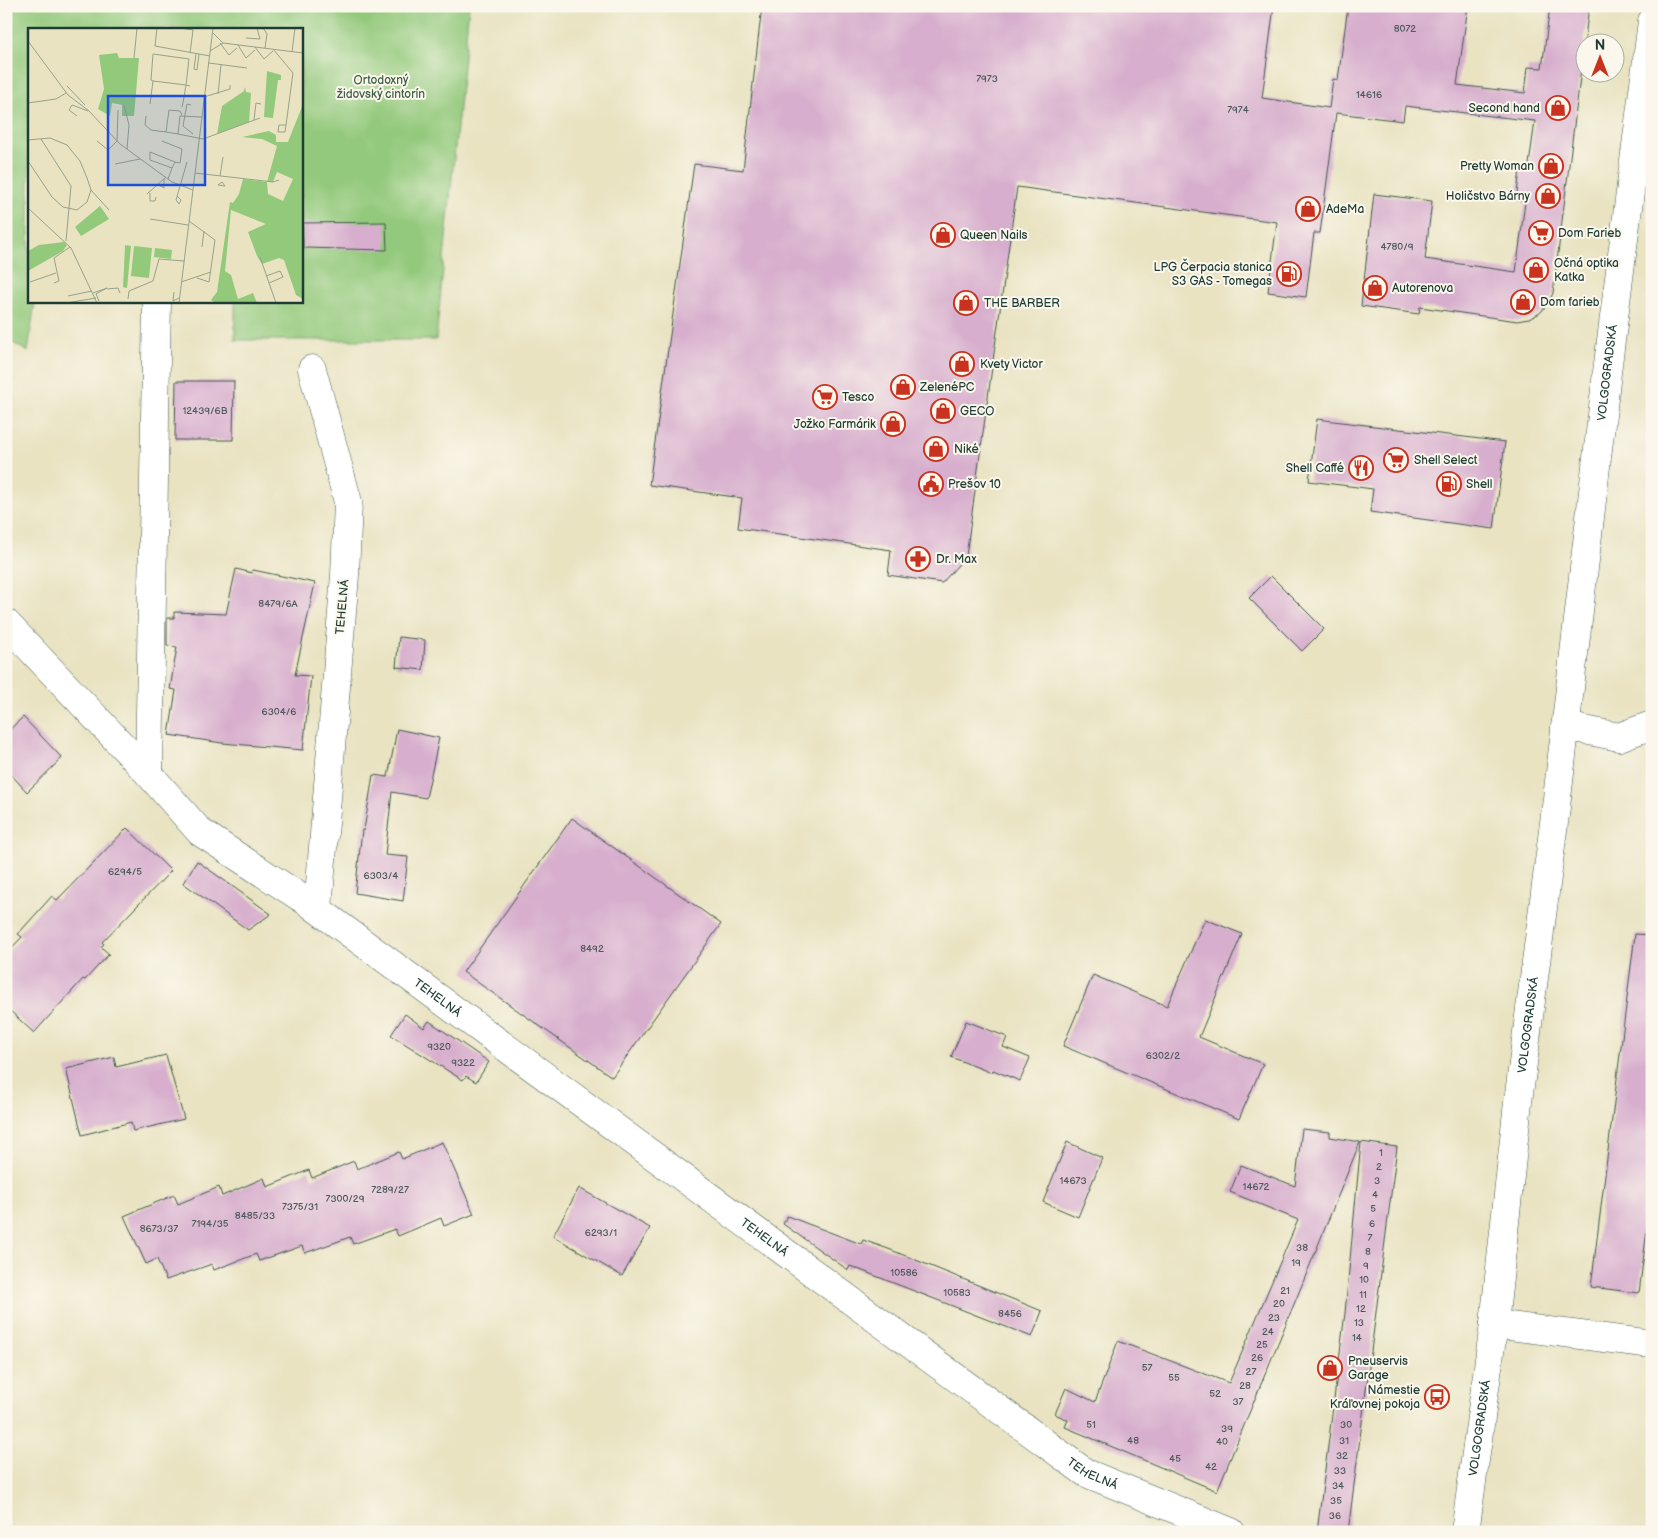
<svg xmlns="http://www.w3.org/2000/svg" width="1658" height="1538" font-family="'Balsamiq Sans',sans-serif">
<rect width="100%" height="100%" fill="#fbf7ec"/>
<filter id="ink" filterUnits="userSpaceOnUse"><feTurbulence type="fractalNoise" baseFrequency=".02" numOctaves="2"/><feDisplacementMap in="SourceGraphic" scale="10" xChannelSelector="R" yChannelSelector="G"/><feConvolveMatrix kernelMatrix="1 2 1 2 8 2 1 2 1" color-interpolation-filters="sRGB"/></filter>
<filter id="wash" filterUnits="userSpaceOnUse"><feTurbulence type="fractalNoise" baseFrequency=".0096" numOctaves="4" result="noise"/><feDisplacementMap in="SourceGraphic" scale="20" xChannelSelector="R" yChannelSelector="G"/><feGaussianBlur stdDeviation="1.12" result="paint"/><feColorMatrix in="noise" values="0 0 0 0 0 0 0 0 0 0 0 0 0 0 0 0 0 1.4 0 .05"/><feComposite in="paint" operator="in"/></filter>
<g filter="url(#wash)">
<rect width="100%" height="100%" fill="#e9e3c2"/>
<polygon fill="#93c97b" stroke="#598358" points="6,6 469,6 436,340 235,340 235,301 301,301 301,29 29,29 29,301 35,301 28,352 6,339"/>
<g id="blocks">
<g fill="#d7aecd">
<polygon points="762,6 1274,6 1262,98 1329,108 1333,79 1338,80 1348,6 1468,6 1457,85 1525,93 1528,67 1542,68 1550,6 1589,6 1553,293 1548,304 1540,313 1529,319 1517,321 1420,307 1419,314 1361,306 1374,194 1432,201 1425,259 1516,272 1525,202 1516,200 1520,170 1528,172 1535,121 1405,106 1403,121 1336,113 1320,233 1314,233 1306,297 1268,292 1277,222 1017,187 966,556 942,583 888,575 891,550 738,528 742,498 649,485 694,164 743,170"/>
<polygon points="386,222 387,250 303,248 302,223"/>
<polygon points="176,381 234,381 233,440 175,440"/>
<polygon points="1317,419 1505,442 1494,529 1370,512 1373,489 1309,481"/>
<polygon points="236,569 252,573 253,570 315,583 295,675 311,676 303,750 222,743 169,735 176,690 170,689 177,647 167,646 167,618 174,618 174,612 226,614"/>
<polygon points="1271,576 1324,629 1302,651 1249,598"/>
<polygon points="399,637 425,640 423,670 396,667"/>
<polygon points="23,717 62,758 27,792 6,769 6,733"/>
<polygon points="397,729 439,738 426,798 392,792 385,855 408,857 403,901 355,893 362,830 364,830 373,775 388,777"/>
<polygon points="572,818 721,924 612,1077 463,972"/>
<polygon points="127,828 171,871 102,942 104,944 101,947 109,954 85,980 83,979 34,1033 6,1007 6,954 22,937 18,934 52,896 57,900"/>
<polygon points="197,861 271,914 248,930 183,883"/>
<polygon points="1205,919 1242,934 1199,1037 1263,1064 1239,1119 1063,1046 1093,975 1167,1006"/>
<polygon points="1635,934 1652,935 1652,1190 1639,1293 1591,1287"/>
<polygon points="405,1014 424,1028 429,1021 489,1062 476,1082 466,1076 463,1080 461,1079 391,1035"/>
<polygon points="966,1021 1007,1037 1003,1047 1030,1058 1020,1081 993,1070 992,1073 951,1057"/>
<polygon points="166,1055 184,1119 133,1131 131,1122 82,1135 66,1069 114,1057 116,1067"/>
<polygon points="1302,1129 1330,1132 1330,1137 1360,1142 1297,1297 1217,1491 1065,1427 1068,1420 1055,1414 1066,1388 1095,1402 1118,1341 1229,1383 1298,1220 1230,1192 1241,1165 1295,1186"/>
<polygon points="442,1142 474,1214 444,1226 441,1218 398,1236 395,1229 353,1244 350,1237 305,1253 302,1246 259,1261 256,1254 214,1270 212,1264 166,1280 157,1259 146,1264 124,1216 174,1195 178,1204 219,1187 222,1196 264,1178 267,1187 309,1170 312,1178 354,1161 357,1169 399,1152 402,1159"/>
<polygon points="1067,1142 1102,1158 1078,1217 1043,1202"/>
<polygon points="1361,1142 1397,1147 1348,1532 1317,1532 1345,1313"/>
<polygon points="579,1188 650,1228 622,1276 553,1236"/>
<polygon points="787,1216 861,1244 863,1240 891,1250 1042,1311 1032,1337 850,1266 848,1270 783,1224"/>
</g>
</g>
</g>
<g filter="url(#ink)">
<use href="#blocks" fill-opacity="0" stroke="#3d5649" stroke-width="1"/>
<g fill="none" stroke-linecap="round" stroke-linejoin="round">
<defs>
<g id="minor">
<polyline points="312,369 348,502 345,575 318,909"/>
<path id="s1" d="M 6,623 L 149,774 L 200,832 L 306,901 L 1086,1473 L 1231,1532"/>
<polyline points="1565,726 1619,737 1652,725"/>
<polyline points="149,774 157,301"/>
<polyline points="1494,1324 1652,1344"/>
</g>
<g id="tertiary">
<path id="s2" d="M 1465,1532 L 1494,1324 L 1518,1102 L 1556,807 L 1608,364 L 1652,21"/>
</g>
</defs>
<use href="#minor" stroke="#3d5649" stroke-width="29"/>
<use href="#tertiary" stroke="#3d5649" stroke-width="29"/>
<use href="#minor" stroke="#fff" stroke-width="28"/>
<use href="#tertiary" stroke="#fff" stroke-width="28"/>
</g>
</g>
<defs>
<symbol id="shop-ring" viewBox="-11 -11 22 22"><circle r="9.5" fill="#fbf7ec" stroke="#c8321e" stroke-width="1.5"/><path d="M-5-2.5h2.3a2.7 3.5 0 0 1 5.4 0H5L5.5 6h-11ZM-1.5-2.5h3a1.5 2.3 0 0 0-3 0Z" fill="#c8321e"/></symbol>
<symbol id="supermarket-ring" viewBox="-11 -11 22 22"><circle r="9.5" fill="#fbf7ec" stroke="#c8321e" stroke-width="1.5"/><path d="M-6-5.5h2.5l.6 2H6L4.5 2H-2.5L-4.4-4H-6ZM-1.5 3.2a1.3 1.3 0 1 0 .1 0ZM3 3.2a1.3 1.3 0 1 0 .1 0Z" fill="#c8321e"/></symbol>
<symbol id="fuel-ring" viewBox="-11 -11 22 22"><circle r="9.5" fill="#fbf7ec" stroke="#c8321e" stroke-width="1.5"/><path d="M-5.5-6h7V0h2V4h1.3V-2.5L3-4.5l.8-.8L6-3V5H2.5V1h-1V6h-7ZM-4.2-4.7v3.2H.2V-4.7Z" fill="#c8321e"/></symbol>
<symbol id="restaurant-ring" viewBox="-11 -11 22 22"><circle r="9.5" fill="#fbf7ec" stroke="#c8321e" stroke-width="1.5"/><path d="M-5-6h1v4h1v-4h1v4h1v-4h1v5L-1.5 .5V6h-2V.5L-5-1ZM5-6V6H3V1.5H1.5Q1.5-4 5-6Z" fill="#c8321e"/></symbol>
<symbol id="civic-ring" viewBox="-11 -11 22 22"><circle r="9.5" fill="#fbf7ec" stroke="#c8321e" stroke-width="1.5"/><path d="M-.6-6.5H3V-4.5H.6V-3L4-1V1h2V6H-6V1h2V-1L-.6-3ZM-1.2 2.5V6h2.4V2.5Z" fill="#c8321e"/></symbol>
<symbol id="pharmacy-ring" viewBox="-11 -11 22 22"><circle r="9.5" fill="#fbf7ec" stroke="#c8321e" stroke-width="1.5"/><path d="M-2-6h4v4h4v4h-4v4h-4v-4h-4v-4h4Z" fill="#c8321e"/></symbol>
<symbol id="bus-ring" viewBox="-11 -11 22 22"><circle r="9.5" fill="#fbf7ec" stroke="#c8321e" stroke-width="1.5"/><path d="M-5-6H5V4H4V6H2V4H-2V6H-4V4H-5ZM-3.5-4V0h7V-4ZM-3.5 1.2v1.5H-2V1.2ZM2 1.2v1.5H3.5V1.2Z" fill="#c8321e"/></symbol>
</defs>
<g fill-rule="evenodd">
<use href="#shop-ring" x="1544" y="94" width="28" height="28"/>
<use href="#shop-ring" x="1537" y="152" width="28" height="28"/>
<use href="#shop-ring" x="1534" y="182" width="28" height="28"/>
<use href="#shop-ring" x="1294" y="195" width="28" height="28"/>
<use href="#supermarket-ring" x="1527" y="219" width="28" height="28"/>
<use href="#shop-ring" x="929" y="221" width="28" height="28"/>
<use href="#shop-ring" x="1522" y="256" width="28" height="28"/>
<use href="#fuel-ring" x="1275" y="260" width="28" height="28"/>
<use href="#shop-ring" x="1361" y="274" width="28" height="28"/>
<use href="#shop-ring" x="1509" y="288" width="28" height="28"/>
<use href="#shop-ring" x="952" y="289" width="28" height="28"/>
<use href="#shop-ring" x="948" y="350" width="28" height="28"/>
<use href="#shop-ring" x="889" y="373" width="28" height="28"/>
<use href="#supermarket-ring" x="811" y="383" width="28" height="28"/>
<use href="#shop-ring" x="929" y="397" width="28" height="28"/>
<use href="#shop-ring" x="879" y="410" width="28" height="28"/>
<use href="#shop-ring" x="922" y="435" width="28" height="28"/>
<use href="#supermarket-ring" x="1382" y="446" width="28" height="28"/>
<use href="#restaurant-ring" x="1347" y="454" width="28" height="28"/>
<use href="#civic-ring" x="917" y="470" width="28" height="28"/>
<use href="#fuel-ring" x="1435" y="470" width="28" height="28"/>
<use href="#pharmacy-ring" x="904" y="545" width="28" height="28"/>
<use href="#shop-ring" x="1316" y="1354" width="28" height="28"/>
<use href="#bus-ring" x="1423" y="1383" width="28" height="28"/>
</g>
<g text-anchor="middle" stroke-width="4" stroke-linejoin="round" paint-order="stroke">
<g font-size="10" fill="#4d595a">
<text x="1405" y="32">8072</text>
<text x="987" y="82">7973</text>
<text x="1369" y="98">14616</text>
<text x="1238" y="113">7974</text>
<text x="1397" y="250">4780/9</text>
<text x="205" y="414">12439/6B</text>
<text x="278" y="607">8479/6A</text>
<text x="279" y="715">6304/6</text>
<text x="125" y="875">6294/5</text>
<text x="381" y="879">6303/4</text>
<text x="592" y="952">8492</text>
<text x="439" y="1050">9320</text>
<text x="1163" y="1059">6302/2</text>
<text x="463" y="1066">9322</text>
<text x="1381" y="1156">1</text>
<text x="1379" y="1170">2</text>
<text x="1073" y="1184">14673</text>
<text x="1377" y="1184">3</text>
<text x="1256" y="1190">14672</text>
<text x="390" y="1193">7289/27</text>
<text x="1375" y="1198">4</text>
<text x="345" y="1202">7300/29</text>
<text x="300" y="1210">7375/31</text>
<text x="1373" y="1212">5</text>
<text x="255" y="1219">8485/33</text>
<text x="210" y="1227">7194/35</text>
<text x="1372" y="1227">6</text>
<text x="159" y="1232">8673/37</text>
<text x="601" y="1236">6293/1</text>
<text x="1370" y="1241">7</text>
<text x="1302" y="1251">38</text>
<text x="1368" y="1255">8</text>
<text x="1296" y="1266">19</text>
<text x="1366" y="1269">9</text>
<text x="904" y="1276">10586</text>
<text x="1364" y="1283">10</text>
<text x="1285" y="1294">21</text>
<text x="957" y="1296">10583</text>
<text x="1363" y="1298">11</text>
<text x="1279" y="1307">20</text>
<text x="1361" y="1312">12</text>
<text x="1010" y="1317">8456</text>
<text x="1274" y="1321">23</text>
<text x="1359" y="1326">13</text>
<text x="1268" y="1335">24</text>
<text x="1357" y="1341">14</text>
<text x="1262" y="1348">25</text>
<text x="1257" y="1361">26</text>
<text x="1147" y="1371">57</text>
<text x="1251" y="1375">27</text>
<text x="1174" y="1381">55</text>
<text x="1245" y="1389">28</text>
<text x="1215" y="1397">52</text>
<text x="1238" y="1405">37</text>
<text x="1091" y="1428">51</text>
<text x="1346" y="1428">30</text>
<text x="1227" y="1432">39</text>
<text x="1133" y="1444">48</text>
<text x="1344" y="1444">31</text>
<text x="1222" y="1445">40</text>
<text x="1342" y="1459">32</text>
<text x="1175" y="1462">45</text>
<text x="1211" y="1470">42</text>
<text x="1340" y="1474">33</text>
<text x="1338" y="1489">34</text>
<text x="1336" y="1504">35</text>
<text x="1335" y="1519">36</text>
</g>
<g font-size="12" fill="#3c6046" stroke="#fbf7ec">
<text x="381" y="84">Ortodoxný<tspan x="381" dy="14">židovský cintorín</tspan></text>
</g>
<g font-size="12" fill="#1f3d34" stroke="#fbf7ec" text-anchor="start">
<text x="1540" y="112" text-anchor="end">Second hand</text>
<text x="1534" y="170" text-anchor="end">Pretty Woman</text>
<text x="1530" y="200" text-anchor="end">Holičstvo Bárny</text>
<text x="1326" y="213">AdeMa</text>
<text x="1558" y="237">Dom Farieb</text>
<text x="960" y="239">Queen Nails</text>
<text x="1554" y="267">Očná optika<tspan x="1554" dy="14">Katka</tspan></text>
<text x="1272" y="271" text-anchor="end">LPG Čerpacia stanica<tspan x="1272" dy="14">S3 GAS - Tomegas</tspan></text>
<text x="1392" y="292">Autorenova</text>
<text x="1540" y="306">Dom farieb</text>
<text x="984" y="307">THE BARBER</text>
<text x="980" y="368">Kvety Victor</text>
<text x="920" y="391">ZelenéPC</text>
<text x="842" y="401">Tesco</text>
<text x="960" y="415">GECO</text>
<text x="876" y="428" text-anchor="end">Jožko Farmárik</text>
<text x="954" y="453">Niké</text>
<text x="1414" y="464">Shell Select</text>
<text x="1344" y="472" text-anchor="end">Shell Caffé</text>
<text x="948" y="488">Prešov 10</text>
<text x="1466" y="488">Shell</text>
<text x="936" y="563">Dr. Max</text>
<text x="1348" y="1365">Pneuservis<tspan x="1348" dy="14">Garage</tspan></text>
<text x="1420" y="1394" text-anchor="end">Námestie<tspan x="1420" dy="14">Kráľovnej pokoja</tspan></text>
</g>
<g font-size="12" fill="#1f3d34" stroke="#fbf7ec">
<text dy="4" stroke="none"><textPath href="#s2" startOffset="1168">VOLGOGRADSKÁ</textPath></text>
<text transform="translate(342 607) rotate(-85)" y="4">TEHELNÁ</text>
<text dy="4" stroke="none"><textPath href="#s1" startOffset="575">TEHELNÁ</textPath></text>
<text dy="4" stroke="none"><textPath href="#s2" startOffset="511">VOLGOGRADSKÁ</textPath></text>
<text dy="4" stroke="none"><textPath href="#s1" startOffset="980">TEHELNÁ</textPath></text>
<text dy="4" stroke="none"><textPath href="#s2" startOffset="105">VOLGOGRADSKÁ</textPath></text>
<text dy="4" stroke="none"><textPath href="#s1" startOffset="1385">TEHELNÁ</textPath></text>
</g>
</g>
<g transform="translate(28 28)">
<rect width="275" height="275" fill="#e9e3c2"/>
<path d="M 89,25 L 91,30 L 111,30 L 106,88 L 94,88 L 94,77 L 90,76 L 84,75 L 82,88 L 70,81 L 76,61 L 71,27 ZM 239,43 L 253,47 L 253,52 L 250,52 L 245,90 L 236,89 ZM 217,59 L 218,64 L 223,65 L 221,94 L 189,106 L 194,78 L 216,63 ZM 275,76 L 275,271 L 268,267 L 256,232 L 251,230 L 234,236 L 229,228 L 220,204 L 238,196 L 203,182 L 197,243 L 203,247 L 210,271 L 225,265 L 229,275 L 187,275 L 183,272 L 189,264 L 202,174 L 205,175 L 211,166 L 215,151 L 239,154 L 249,118 L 234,111 L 214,109 L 241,103 L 248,107 L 248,114 L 260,114 ZM 249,144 L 265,151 L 255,173 L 240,166 L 239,154 L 245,154 ZM 72,178 L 81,191 L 53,208 L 47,199 ZM 36,214 L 39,217 L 35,223 L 0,243 L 0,223 L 11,217 ZM 97,217 L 103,218 L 99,260 L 95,259 L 96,240 L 99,240 L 96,240 ZM 106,218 L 124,220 L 121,250 L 103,248 ZM 127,220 L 144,222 L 143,231 L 126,229 Z" fill="#93c97b" fill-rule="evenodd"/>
<path fill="none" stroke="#98a189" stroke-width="1" d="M 129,0 L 127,18 L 182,28M 152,0 L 165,2 L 162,25M 235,0 L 239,6 L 237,20M 185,5 L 195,15 L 275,25M 218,10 L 232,11 L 229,0M 0,13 L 40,67 L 61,83 L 92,116 L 144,154 L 165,162M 192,15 L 201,27 L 209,20M 210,17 L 218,30 L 227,22M 227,19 L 236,31 L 245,23M 245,21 L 265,45 L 258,97 L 251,97 L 250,104 L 257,104 L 258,97M 182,23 L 195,15M 264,24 L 267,0M 168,26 L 166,41 L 169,42 L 171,26M 106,30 L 109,0M 181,35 L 219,40M 39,58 L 57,77M 190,66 L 193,37M 176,69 L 202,61 L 202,57M 0,75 L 28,71 L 38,65M 122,76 L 125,53M 96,77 L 101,97 L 99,121M 163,77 L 159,76 L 155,98 L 165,106M 154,79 L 155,75 L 158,57 L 161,31 L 125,26 L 123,52 L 125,53 L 158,57 L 162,58M 49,88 L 41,82 L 44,77 L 60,83M 118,88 L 117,97 L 123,102 L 138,104M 174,89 L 152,88 L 150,106 L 175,111 L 232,90M 226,92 L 228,75 L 233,76M 150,106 L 138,104 L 141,82 L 152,83 L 154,87M 13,111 L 43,158 L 38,213M 0,112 L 22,110 L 39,117 L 52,133 L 59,150 L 63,162 L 59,174 L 49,182 L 35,179 L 24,169 L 0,133M 69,113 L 80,122 L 89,113 L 90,82M 134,113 L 154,121 L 152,135 L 147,134M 87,136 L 112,131M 167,145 L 245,154 L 251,152M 192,148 L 195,129M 140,151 L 144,140 L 122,132 L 122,124 L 147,134 L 144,140M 194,154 L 190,157 L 197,158 L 194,154M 129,156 L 136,160 L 136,151M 63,162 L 81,182M 122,163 L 119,166 L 138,149M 122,165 L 122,173 L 127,173 L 128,169M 149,168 L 153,172 L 151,176 L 148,172 L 159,134M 0,180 L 43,220 L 69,275M 122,191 L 160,197M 161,193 L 187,212 L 181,254 L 169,250M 174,219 L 176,203M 232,229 L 248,275M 238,248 L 252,243 L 255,249 L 241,255M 2,254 L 28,245M 153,254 L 183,244M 26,255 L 31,253 L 26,230 L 42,219M 79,261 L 90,260 L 92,265M 146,264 L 145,273 L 151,270M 65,265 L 79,260 L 68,266 L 71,273M 40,268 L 64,263M 100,271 L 101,263 L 125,253 L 131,231 L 156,233M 38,275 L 68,270M 151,275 L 185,0"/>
<path fill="#1d4ed8" fill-opacity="0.15" stroke="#1d4ed8" stroke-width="2.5" d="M 80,68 L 177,68 L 177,157 L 80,157 Z"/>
<rect width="275" height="275" fill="none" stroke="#1f3d34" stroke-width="2.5"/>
</g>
<rect width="1658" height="1538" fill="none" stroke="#fbf7ec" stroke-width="25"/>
<g transform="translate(1600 58)"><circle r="24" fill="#fbf7ec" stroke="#a3ada2"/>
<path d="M0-4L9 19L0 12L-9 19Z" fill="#c8321e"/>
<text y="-8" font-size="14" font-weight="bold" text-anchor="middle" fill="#1f3d34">N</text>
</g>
</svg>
